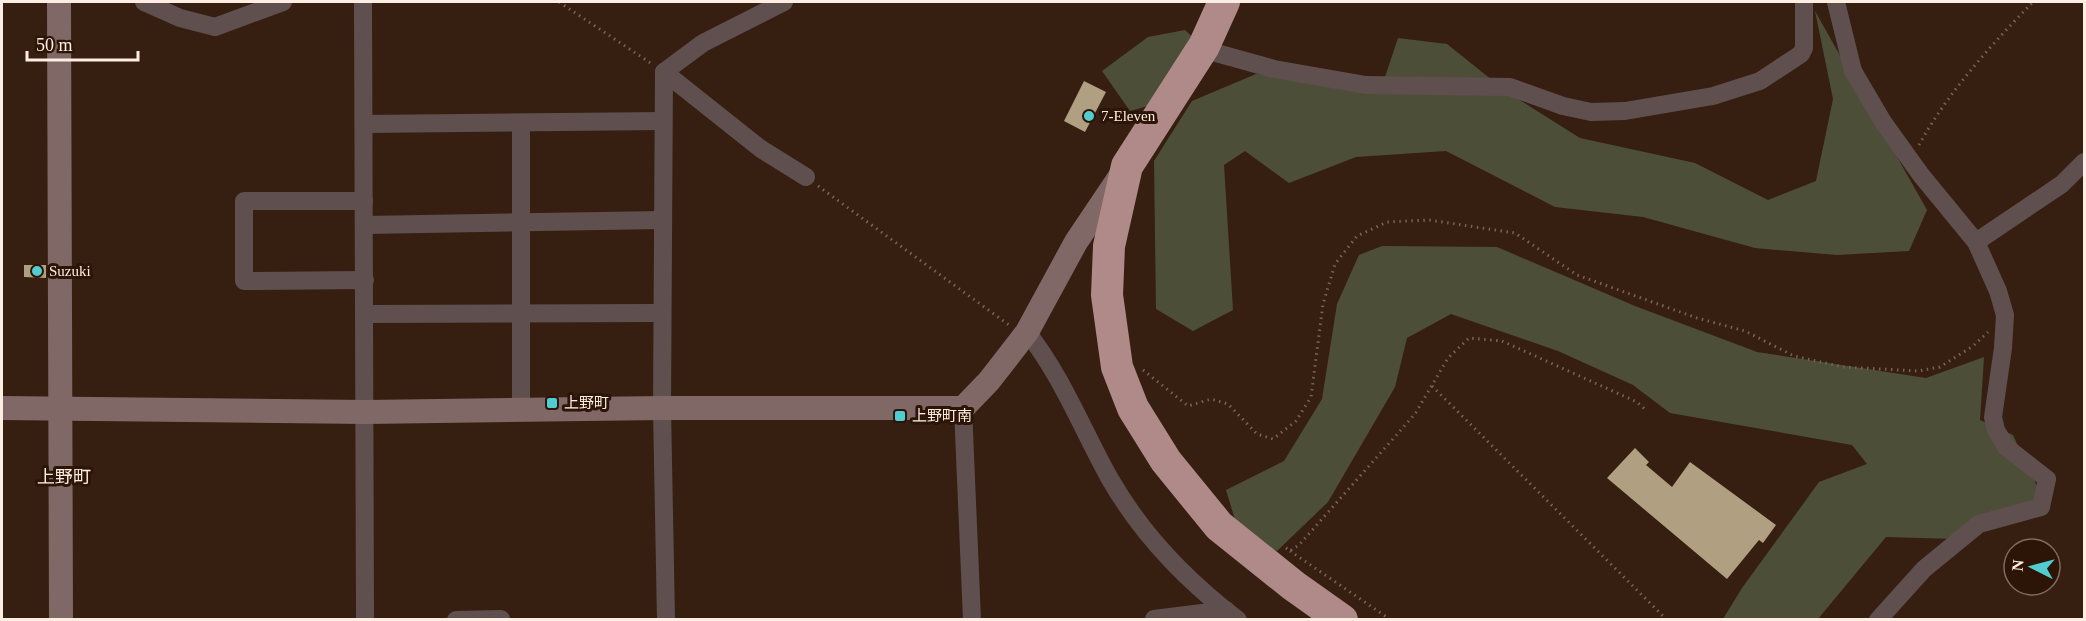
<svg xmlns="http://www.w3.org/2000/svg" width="2086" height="621" font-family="'Times New Roman','Noto Sans JP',serif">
<rect width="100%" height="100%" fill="#361f10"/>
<g fill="#4d4e38">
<polygon points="1815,11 1927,210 1909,251 1837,255 1755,248 1643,217 1555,207 1446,151 1356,157 1289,183 1245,151 1224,165 1233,310 1193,331 1156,309 1154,161 1192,101 1256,74 1346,83 1383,83 1398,38 1447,44 1507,92 1580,138 1695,163 1768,200 1816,181 1833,99"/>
<polygon points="1185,30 1197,41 1155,104 1130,111 1102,71 1148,37"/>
<polygon points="1382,246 1497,247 1635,306 1757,352 1926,378 1984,357 1980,420 2013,435 2043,499 1954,539 1886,537 1818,619 1723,619 1742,588 1819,482 1867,464 1852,445 1670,413 1633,385 1558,351 1451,314 1407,338 1395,387 1328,502 1277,551 1239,533 1226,490 1284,461 1322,399 1337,304 1359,255"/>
</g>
<g fill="#b09f81">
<polygon points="1084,81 1106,92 1085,132 1064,121"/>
<polygon points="24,265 46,265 46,278 24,277"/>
<polygon points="1635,448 1649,462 1646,465 1672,487 1690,462 1776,525 1763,543 1759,540 1727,579 1607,478"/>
</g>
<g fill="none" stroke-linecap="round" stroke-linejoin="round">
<g stroke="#786355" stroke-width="3" stroke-dasharray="1.5 4.5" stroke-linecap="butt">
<polyline points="559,2 652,64"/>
<path d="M 1919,145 C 1948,92 1991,45 2033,2"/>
<polyline points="818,186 1009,325"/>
<polyline points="1143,370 1188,406 1211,399 1228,404 1257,434 1273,439 1296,421 1311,397 1323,304 1335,264 1357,236 1387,222 1429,220 1515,233 1577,275 1697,318 1745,331 1794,356 1843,367 1918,371 1940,367 1973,346 1988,332"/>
<polyline points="1432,386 1667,620"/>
<polyline points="1286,548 1290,551 1299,545 1415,414 1448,358 1469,338 1502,341 1637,402 1647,411"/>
<polyline points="1290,551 1391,620"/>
</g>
<g stroke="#5f504f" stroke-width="18">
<polyline points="144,2 180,18 215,27 283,2"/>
<polyline points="363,2 365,620"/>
<polyline points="1836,2 1853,71 1883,122 1921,175 1976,242 1998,291 2005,315 2003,348 1993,417 1996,430 2006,447 2047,479 2041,507 1979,524 1924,569 1878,620"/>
<polyline points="1202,49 1274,69 1366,85 1510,87 1563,106 1591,112 1625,111 1713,96 1760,81 1801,54 1804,48 1804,2"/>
<polyline points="664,72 662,408 666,620"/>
<polyline points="664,72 761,149 806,177"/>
<polyline points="664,72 703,43 784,2"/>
<polyline points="364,124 663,121"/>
<polyline points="521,124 521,410"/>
<polyline points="364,201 244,201 244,281 365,280"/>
<polyline points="365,225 662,220"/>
<polyline points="1976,242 2062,184 2084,162"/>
<polyline points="365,314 662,313"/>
<path d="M 1027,332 C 1063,378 1082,429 1110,479 C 1142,535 1187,581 1238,620"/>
<polyline points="963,408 972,620"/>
<polyline points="1154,619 1226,610"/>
<polyline points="456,620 501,619"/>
</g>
<g stroke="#806866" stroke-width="24">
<polyline points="59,2 61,620"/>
<polyline points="2,408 366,412 662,408 963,408 989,381 1027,332 1076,242 1121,175"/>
</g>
<polyline stroke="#af8a88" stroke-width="32" points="1224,2 1204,46 1127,166 1109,246 1107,295 1117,367 1133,408 1166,461 1219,526 1294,586 1342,620"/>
</g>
<g fill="#51ccd1" stroke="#2c1507" stroke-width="2">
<circle cx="1089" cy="116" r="6"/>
<circle cx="37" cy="271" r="6"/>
<rect x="546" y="397" width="12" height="12" rx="3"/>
<rect x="894" y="410" width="12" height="12" rx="3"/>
</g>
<g text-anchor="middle" stroke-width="6" stroke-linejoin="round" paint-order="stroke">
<g font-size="15" fill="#feede3" stroke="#2c1507" text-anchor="start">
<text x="1101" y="121">7-Eleven</text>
<text x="49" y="276">Suzuki</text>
<text x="564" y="408">上野町</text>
<text x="912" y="421">上野町南</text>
</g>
<g font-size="18" fill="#feede3" stroke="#2c1507">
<text x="64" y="483">上野町</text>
</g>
</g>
<rect width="2086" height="621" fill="none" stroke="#feede3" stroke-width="6"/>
<g transform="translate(2032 567) rotate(276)"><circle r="28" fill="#2c1507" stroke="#806b5f" stroke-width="1.5"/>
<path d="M0-4.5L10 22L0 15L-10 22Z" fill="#51ccd1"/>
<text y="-9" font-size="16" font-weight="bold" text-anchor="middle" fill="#feede3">N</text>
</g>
<path d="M27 51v9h111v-9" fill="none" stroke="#feede3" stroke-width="3"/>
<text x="36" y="51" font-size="18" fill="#feede3" stroke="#2c1507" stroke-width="4.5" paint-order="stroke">50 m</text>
</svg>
